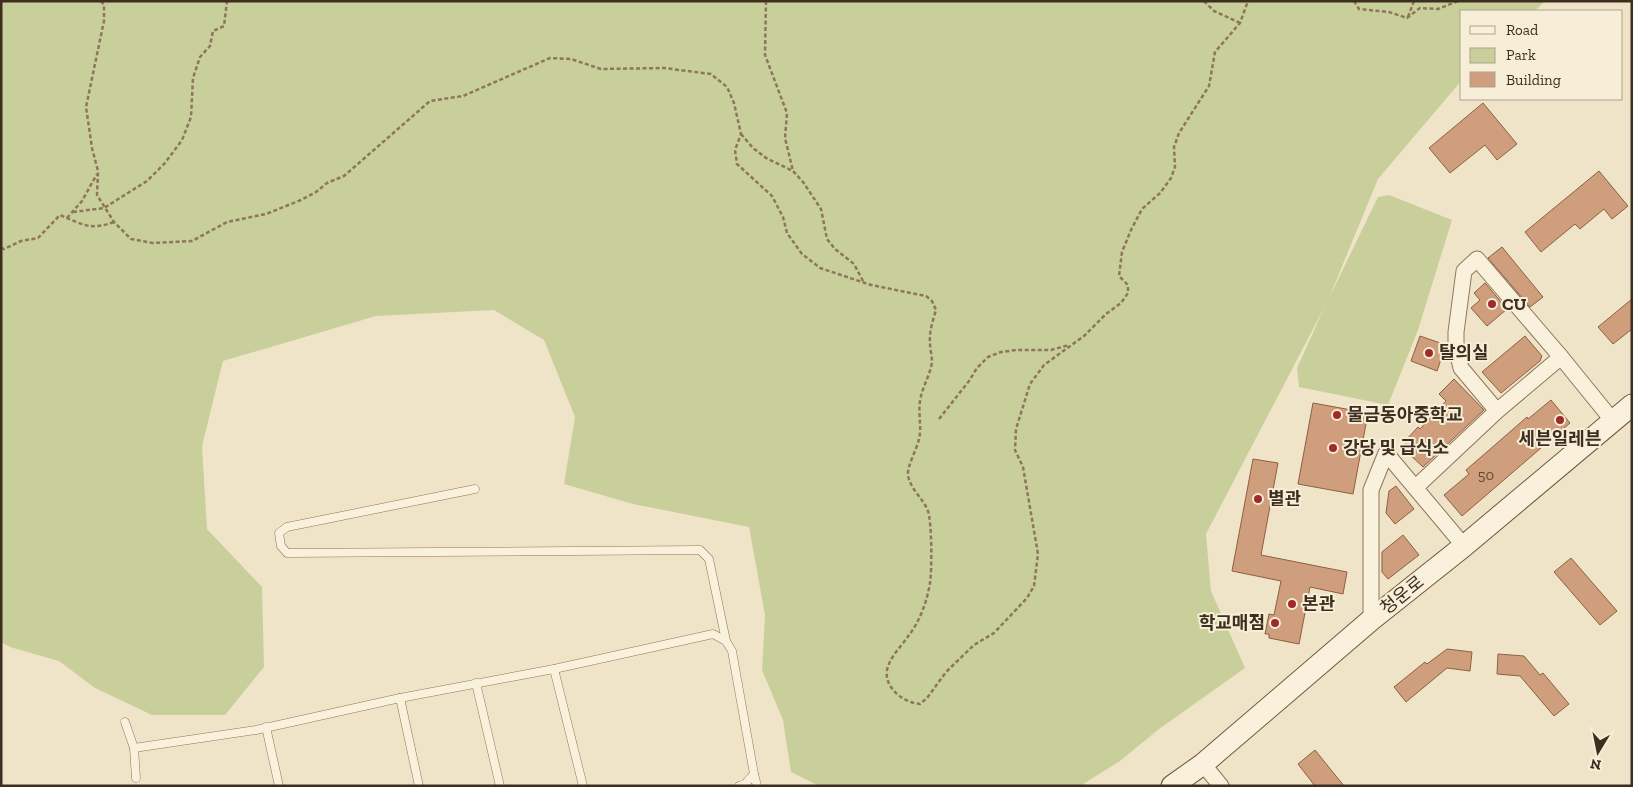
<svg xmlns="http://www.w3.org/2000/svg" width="1633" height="787" font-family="'Zilla Slab','Noto Sans KR',serif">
<rect width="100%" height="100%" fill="#f0e4c8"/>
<polygon fill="#c9cf9b" points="1,1 1545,1 1535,11 1462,11 1462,80 1378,179 1329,298 1378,197 1389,195 1452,220 1418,330 1388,405 1299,387 1297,368 1325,306 1206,534 1211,591 1245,668 1159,729 1120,761 1080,786 819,786 791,772 783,720 762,670 765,615 749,527 633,504 564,484 575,417 544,340 494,310 376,316 223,361 202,446 207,529 262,587 264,667 225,715 152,715 95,688 59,661 10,647 1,642"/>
<g fill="#cf9f7d" stroke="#8d5f41">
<polygon points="1483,103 1517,144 1497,160 1485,145 1450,173 1429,148"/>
<polygon points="1599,171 1628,206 1612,219 1604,209 1580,229 1575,224 1541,252 1525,232"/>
<polygon points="1502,247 1543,297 1530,307 1488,258"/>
<polygon points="1485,283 1507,309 1487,326 1471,308 1480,300 1474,293"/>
<polygon points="1632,299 1632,329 1613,344 1598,327"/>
<polygon points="1420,336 1446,345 1437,371 1411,361"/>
<polygon points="1525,336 1542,356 1540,361 1501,393 1482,372"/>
<polygon points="1454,379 1484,410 1423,467 1406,451 1405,441 1418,427 1420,429 1446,401 1439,394"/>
<polygon points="1551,400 1570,423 1462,516 1444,495 1469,474 1466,470 1488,451 1527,417 1528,419"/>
<polygon points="1313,403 1368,413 1353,494 1298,484"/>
<polygon points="1253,459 1278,463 1261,555 1347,572 1343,594 1310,587 1299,644 1269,638 1269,634 1265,634 1269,614 1274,615 1281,581 1232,571"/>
<polygon points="1396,486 1414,509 1395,524 1386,513 1389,491"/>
<polygon points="1403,535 1419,555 1388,579 1382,572 1382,552"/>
<polygon points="1571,558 1617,611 1600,625 1554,572"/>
<polygon points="1447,649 1472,652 1470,671 1447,668 1406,702 1394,687 1425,662 1427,664"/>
<polygon points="1498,654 1524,656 1540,675 1543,673 1569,704 1554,716 1520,676 1497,674"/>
<polygon points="1315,750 1344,786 1315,786 1298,764"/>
</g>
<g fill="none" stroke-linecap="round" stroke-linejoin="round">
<defs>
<g id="lane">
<polyline points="475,489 287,527 279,533 281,546 287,553 700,550 709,559 726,641"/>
<polyline points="554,669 583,786"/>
<polyline points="476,683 500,786"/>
<polyline points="125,722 134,748"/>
<polyline points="266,727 279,786"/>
<polyline points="754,774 757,786"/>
<polyline points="136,778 134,748 256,730 400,698"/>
<polyline points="419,786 400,698 554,669 713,634 726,641 732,651 754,774 745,784 739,786"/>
</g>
<g id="street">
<polyline points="1561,357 1613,421"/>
<polyline points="1416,487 1497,411 1561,357 1477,259 1464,271 1456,332 1456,348 1461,368 1497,411"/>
<polyline points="1371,620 1371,490 1386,453 1464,546"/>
<polyline points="1203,764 1221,786"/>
</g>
<polyline id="secondary" points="1172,786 1203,764 1371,620 1464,546 1632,405"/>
</defs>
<use href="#lane" stroke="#8d765c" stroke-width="9"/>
<use href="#street" stroke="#8d765c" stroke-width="17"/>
<use href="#secondary" stroke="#6f573f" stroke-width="23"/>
<g stroke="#8d765c" stroke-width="2.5" stroke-dasharray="4 2.5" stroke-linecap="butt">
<path d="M 101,1 L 104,5 L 104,21 L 86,107 L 92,148 L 98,171 L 97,195 L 114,222 L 131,239 L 153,243 L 192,241 L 227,222 L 266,214 L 301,200 L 316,192 L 327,183 L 344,176 L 430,101 L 463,96 L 550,58 L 571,59 L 601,69 L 664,68 L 711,74 L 727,87 L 734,103 L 741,134 L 735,150 L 737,164 L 772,196 L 783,217 L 787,233 L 802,254 L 820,268 L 871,285 L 926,296 L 932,301 L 936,310 C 933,320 929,332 930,343 C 930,349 932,356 932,362 C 930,376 922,387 920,401 C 918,414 922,427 919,439 C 917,449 907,466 908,475 C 910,489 923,498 928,511 C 932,523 932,570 930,583 C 927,601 920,621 909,635 C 902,646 890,656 887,670 C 884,688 904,703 920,704 L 927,698 L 946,672 L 974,645 L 994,633 L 1027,598 L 1034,586 L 1038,554 L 1023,467 L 1015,450 L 1016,429 L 1030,384 L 1044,365 L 1084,336 L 1106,314 L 1121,303 L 1128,293 L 1128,285 L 1119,276 L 1122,252 L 1131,230 L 1142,209 L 1160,193 L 1171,178 L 1175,167 L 1174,147 L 1179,133 L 1209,86 L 1215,52 L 1240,23 L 1248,1"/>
<polyline points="766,1 765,55 787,113 785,138 793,171"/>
<polyline points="1204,1 1214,11 1240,23"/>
<polyline points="1354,1 1359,9 1389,12 1407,18 1420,8 1438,9 1458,1"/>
<polyline points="1408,17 1414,1"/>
<polyline points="741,134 753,148 766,158 793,171 803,182 821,209 827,239 835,249 854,264 863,281"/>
<polyline points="73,212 104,208 147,181 165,163 182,140 191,117 193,78 200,57 210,46 213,31 224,26 227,1"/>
<polyline points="67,218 82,201 97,174"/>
<path d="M 1,248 L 4,249 L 21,241 L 38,238 L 60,215 C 82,224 90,231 114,222"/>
<polyline points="939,419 969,381 977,368 988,357 1001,352 1016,350 1051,350 1069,345"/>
</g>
<use href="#lane" stroke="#faf1dc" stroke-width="8"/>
<use href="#street" stroke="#faf1dc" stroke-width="15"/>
<use href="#secondary" stroke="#faf1dc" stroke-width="21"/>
</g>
<g fill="#9e2a2b" stroke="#f7eed8" stroke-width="2">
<circle cx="1492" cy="304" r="5"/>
<circle cx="1429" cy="353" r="5"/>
<circle cx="1337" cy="415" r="5"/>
<circle cx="1560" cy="420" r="5"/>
<circle cx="1333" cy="448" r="5"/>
<circle cx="1258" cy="499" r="5"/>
<circle cx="1292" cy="604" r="5"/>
<circle cx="1275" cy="623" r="5"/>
</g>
<g text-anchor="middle" stroke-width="4" stroke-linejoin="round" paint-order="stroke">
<g font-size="15" fill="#624a37">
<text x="1486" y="480">50</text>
</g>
<g font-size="18" font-weight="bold" fill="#3d2e20" stroke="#f7eed8" text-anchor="start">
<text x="1502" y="310">CU</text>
<text x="1439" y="359">탈의실</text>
<text x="1347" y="421">물금동아중학교</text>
<text x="1560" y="445" text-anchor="middle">세븐일레븐</text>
<text x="1343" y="454">강당 및 급식소</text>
<text x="1268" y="505">별관</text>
<text x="1302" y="610">본관</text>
<text x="1265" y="629" text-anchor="end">학교매점</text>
</g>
<g font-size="18" fill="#3d2e20" stroke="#f7eed8">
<text transform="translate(1402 595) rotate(-39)" y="6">청운로</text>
</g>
</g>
<rect width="1633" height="787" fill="none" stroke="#3d2e20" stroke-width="5"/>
<rect x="1460" y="10" width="162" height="90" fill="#f7eed8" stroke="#ada18e"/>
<rect x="1470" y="26" width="25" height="8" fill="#faf1dc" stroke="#ada18e"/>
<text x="1506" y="35" font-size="15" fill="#3d2e20">Road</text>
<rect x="1470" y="48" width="25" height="15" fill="#c9cf9b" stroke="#ada18e"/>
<text x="1506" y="60" font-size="15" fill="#3d2e20">Park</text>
<rect x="1470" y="72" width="25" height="15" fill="#cf9f7d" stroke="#ada18e"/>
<text x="1506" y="85" font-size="15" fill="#3d2e20">Building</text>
<g transform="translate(1598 752) rotate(190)" stroke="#f7eed8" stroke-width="4" paint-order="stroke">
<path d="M0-4L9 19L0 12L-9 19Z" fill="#3d2e20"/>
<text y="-8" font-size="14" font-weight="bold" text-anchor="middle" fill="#3d2e20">N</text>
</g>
</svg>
